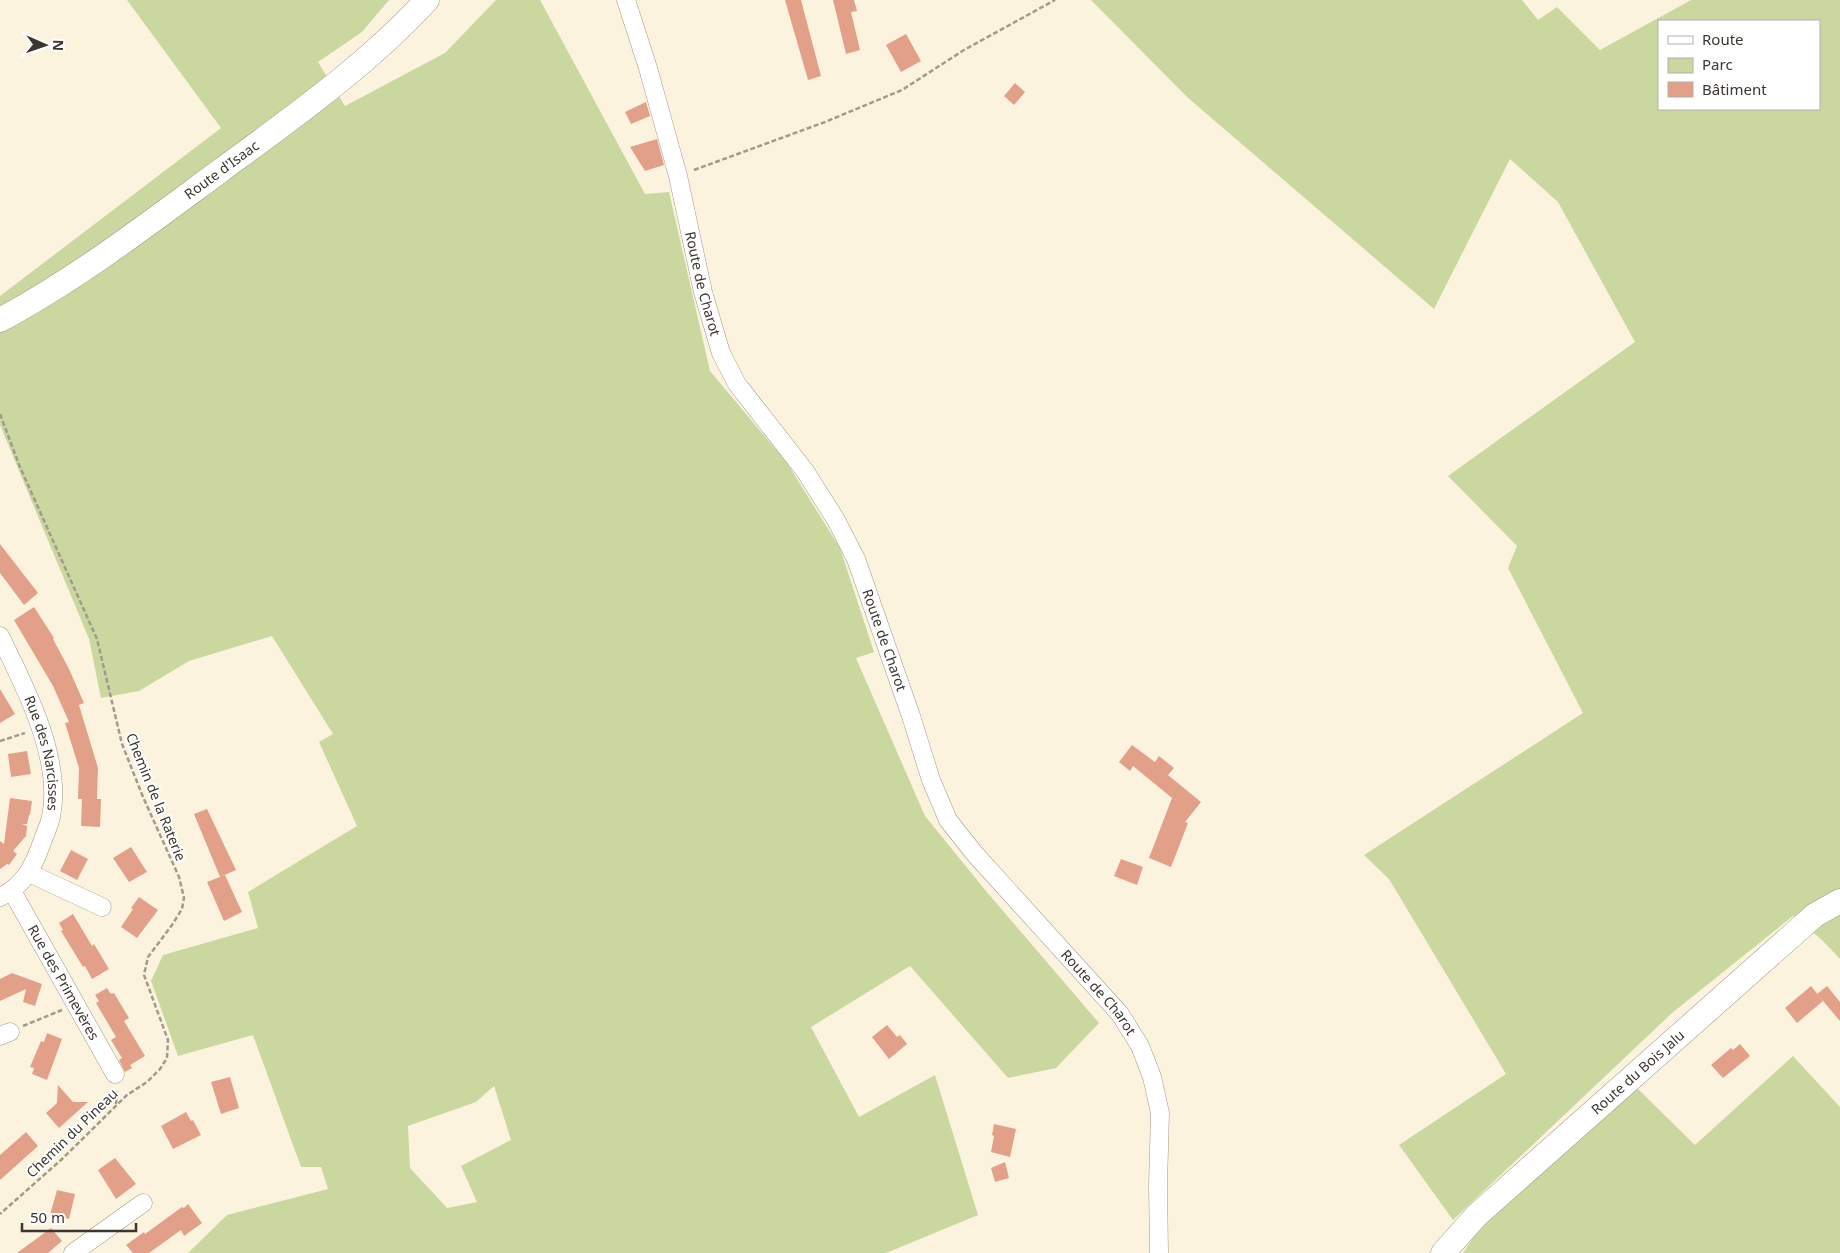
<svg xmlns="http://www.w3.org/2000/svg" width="1840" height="1253" font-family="'Noto Sans',sans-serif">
<rect width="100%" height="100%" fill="#fcf3df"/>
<g fill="#cad89f" fill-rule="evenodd">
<path d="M 127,0 L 389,0 L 362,32 L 318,62 L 345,106 L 445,53 L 496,0 L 540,0 L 645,194 L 669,192 L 710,371 L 787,463 L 840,548 L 874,652 L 856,658 L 925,816 L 986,891 L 1099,1023 L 1056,1068 L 1008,1078 L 910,966 L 811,1027 L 859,1117 L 935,1075 L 978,1215 L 886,1253 L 188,1253 L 227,1215 L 328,1189 L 321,1167 L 301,1167 L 253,1035 L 178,1056 L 151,981 L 163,955 L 258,928 L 248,892 L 357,826 L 319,742 L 333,734 L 272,636 L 189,661 L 139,691 L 101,698 L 89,639 L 0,425 L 0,296 L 221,128 ZM 494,1086 L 511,1140 L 461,1166 L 477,1202 L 447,1208 L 410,1168 L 408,1126 L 476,1102 Z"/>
<path d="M 1091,0 L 1522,0 L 1538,20 L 1557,7 L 1600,50 L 1691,0 L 1840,0 L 1840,959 L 1822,940 L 1793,916 L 1672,1013 L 1453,1220 L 1399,1145 L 1506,1074 L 1389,879 L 1364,855 L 1583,713 L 1508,568 L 1517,546 L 1448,476 L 1635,342 L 1558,202 L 1510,159 L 1434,309 L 1187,97 ZM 1659,21 L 1819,21 L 1819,109 L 1659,109 Z"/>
<polygon points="1793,1056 1840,1107 1840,1253 1463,1253 1478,1230 1636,1087 1695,1145"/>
</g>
<g fill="#e3a088">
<polygon points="785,0 801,0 821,76 808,80"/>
<polygon points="833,0 854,0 857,11 851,12 860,50 846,54"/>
<polygon points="906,34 921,61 901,72 886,45"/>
<polygon points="1015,83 1025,92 1014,105 1004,96"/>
<polygon points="646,102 650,116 631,124 625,112"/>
<polygon points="657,139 664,165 645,171 630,147"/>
<polygon points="0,544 38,593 24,605 0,573"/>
<polygon points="34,607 54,638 53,639 69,669 84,703 79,705 98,768 97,799 101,799 100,827 81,826 82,799 78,799 79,768 65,723 69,722 53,686 14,620"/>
<polygon points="0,689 15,714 0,723"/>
<polygon points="1132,745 1155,762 1159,756 1174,768 1168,775 1201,802 1185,822 1188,823 1171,867 1149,858 1172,798 1133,766 1130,771 1119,762"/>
<polygon points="27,751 31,774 11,777 8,754"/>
<polygon points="10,798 32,801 30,815 29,815 27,824 22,824 27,826 26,836 13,851 17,854 9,865 7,864 0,869 0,841 4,844"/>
<polygon points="207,809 236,870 220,877 194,814"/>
<polygon points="131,847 147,872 129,882 113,858"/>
<polygon points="71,850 88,859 77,880 60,871"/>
<polygon points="1121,859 1143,867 1137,885 1114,876"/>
<polygon points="225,875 242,912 224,921 207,882"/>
<polygon points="139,897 158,910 137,938 121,927 133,909 131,908"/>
<polygon points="73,914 92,946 94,944 109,969 92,979 85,966 83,967 61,931 63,930 59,923"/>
<polygon points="12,973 42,984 35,1006 23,1002 26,989 0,1001 0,979"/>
<polygon points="1811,986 1823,1001 1797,1023 1785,1008"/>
<polygon points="1827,986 1840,1002 1840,1021 1817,994"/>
<polygon points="107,988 111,994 114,993 129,1018 124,1021 145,1056 130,1065 132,1068 125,1072 119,1060 122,1058 111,1040 116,1037 96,1003 99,1001 95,995"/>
<polygon points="887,1025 897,1037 900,1035 907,1044 889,1059 872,1037"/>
<polygon points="47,1033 62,1039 47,1080 32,1074 34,1068 30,1067 41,1041 44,1042"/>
<polygon points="1740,1044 1750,1056 1723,1078 1711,1065 1731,1048 1733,1050"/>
<polygon points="230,1077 239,1108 221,1114 211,1082"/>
<polygon points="58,1085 73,1102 88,1102 59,1128 46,1113 57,1103"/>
<polygon points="186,1112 191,1121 193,1120 201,1135 173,1149 161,1126"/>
<polygon points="994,1124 1016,1129 1010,1157 991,1152 994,1136 992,1135"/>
<polygon points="26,1132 38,1146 0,1180 0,1155"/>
<polygon points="115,1158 136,1184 116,1199 98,1170"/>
<polygon points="1005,1162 1009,1178 995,1182 991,1168"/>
<polygon points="57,1190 75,1194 69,1219 50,1215"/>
<polygon points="188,1204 202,1223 184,1236 181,1230 149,1253 133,1253 126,1245 144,1232 145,1234 182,1207 184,1208"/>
<polygon points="51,1228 62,1241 48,1253 17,1253"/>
</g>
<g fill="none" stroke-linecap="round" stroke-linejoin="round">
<defs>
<g id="street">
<path id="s1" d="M 626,0 L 648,68 L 678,176 L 703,292 L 721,353 L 737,384 L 805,471 L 836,520 L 856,559 L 911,716 L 931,780 L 948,820 L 974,853 L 1120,1014 L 1140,1046 L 1152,1077 L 1160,1113 L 1158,1185 L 1159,1253"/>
<path id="s2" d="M 0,636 C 25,687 63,759 51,817 C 49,826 44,836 41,845 C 33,868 22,887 0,897"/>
<polyline points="29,873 102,907"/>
<path id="s3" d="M 12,891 L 115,1074"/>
<polyline points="0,1036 10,1032"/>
<polyline points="73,1253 143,1203"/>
</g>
<g id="secondary">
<path id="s4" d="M 0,320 C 78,278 148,224 220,171 C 292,118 366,66 427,0"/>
<path id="s5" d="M 1443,1253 L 1477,1215 L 1815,915 L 1840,901"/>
</g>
</defs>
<use href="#street" stroke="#a19986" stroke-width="19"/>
<use href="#secondary" stroke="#a19986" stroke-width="25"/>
<g stroke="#a19a8d" stroke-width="2.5" stroke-dasharray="5 2.5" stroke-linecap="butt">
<polyline points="694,170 825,122 902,90 964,50 1055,0"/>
<polyline points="0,414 20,467 97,639 122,744 143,797 179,877 184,898 182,909 172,925 148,957 144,975 168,1040 167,1058 160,1069 147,1082 127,1095 61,1160 0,1214"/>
<polyline points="0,741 25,733"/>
<polyline points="23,1026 62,1010"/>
<polyline points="116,1104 117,1089"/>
</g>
<use href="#street" stroke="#fff" stroke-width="18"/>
<use href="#secondary" stroke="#fff" stroke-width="24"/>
</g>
<g text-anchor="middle" stroke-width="4" stroke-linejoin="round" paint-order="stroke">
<g font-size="14" fill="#3b3730" stroke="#fff">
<text dy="5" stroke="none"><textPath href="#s4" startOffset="268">Route d'Isaac</textPath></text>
<text dy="5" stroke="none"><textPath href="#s1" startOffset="294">Route de Charot</textPath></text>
<text dy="5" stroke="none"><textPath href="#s1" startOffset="699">Route de Charot</textPath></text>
<text dy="5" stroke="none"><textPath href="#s2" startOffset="126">Rue des Narcisses</textPath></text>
<text transform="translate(156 797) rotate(68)" y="5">Chemin de la Raterie</text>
<text dy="5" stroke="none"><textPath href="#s3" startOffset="105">Rue des Primevères</textPath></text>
<text dy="5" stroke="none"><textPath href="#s1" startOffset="1119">Route de Charot</textPath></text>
<text dy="5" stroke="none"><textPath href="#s5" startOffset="266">Route du Bois Jalu</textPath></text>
<text transform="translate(72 1133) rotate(-44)" y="5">Chemin du Pineau</text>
</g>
</g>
<rect x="1658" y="20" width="162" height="90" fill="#ffffff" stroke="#b1afac"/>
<rect x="1668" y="36" width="25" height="8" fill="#ffffff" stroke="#b1afac"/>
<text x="1702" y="45" font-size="15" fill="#3b3730">Route</text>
<rect x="1668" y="58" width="25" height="15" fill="#cad89f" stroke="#b1afac"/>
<text x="1702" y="70" font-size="15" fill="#3b3730">Parc</text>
<rect x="1668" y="82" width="25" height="15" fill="#e3a088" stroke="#b1afac"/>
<text x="1702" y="95" font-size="15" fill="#3b3730">Bâtiment</text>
<g transform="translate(45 45) rotate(92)" stroke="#ffffff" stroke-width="4" paint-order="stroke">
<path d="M0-4L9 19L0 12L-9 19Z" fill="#3b3730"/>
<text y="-8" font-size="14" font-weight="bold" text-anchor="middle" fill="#3b3730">N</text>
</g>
<path d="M22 1223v8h114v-8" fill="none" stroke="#3b3730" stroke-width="2.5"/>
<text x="30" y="1223" font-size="15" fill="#3b3730" stroke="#ffffff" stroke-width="4" paint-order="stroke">50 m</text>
</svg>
